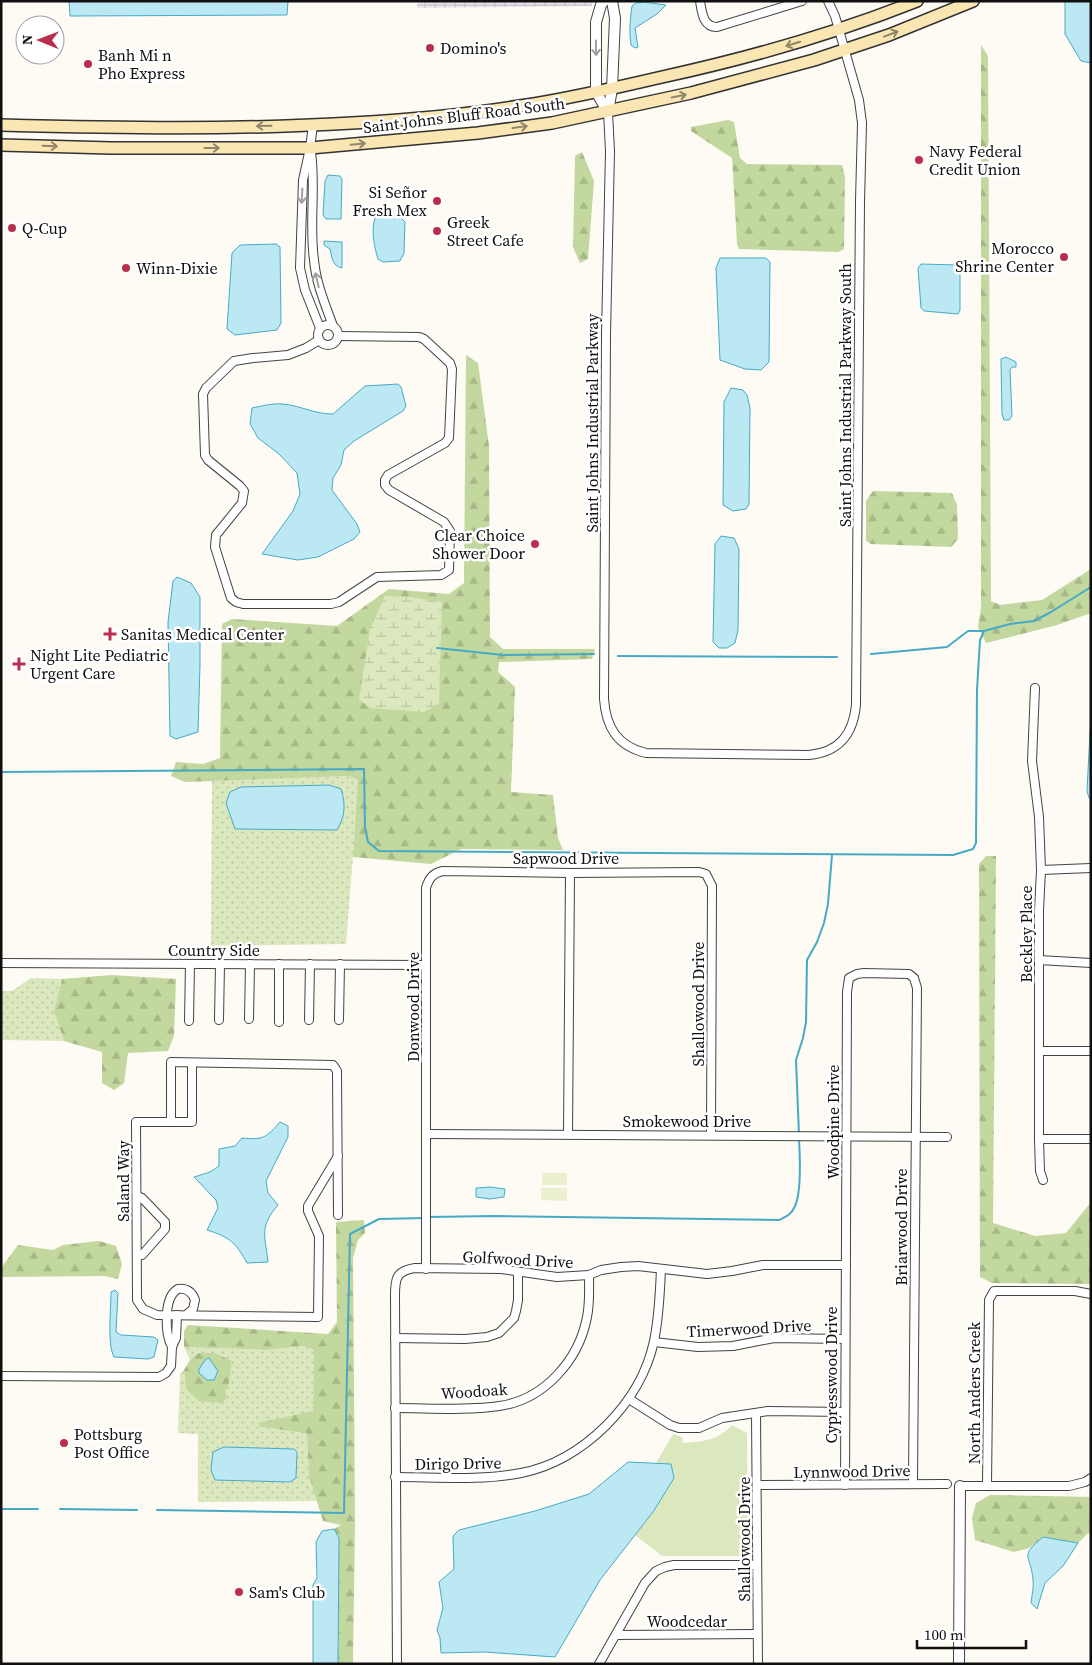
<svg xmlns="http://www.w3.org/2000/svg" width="1092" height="1665" font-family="'Source Serif 4',serif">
<defs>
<pattern id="industrial-grid" width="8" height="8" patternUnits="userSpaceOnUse" patternTransform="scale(1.25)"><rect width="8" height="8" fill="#ebe5ee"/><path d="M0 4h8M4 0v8" fill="none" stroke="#c8c3cb"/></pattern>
<pattern id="grass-dots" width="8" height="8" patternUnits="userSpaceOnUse" patternTransform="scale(1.25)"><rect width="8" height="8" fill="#dbe8be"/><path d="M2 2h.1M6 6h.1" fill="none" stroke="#bbc6a2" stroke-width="1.8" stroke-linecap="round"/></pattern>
<pattern id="forest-firs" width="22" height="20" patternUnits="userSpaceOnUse" patternTransform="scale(1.25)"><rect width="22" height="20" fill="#c2d89e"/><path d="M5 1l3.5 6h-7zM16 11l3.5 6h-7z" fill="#a6b887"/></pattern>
<pattern id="wetland-marsh" width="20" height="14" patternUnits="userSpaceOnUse" patternTransform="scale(1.25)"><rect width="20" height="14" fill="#dbe8be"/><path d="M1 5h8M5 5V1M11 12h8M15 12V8" fill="none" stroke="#bbc6a2"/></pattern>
</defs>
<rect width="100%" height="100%" fill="#fefaf4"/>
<polygon fill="url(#industrial-grid)" points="417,1 593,1 592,6 417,8"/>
<g fill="url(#grass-dots)">
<polygon points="349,776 359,780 346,944 211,946 212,781"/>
<polygon points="31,978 62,979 54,1011 64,1041 1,1040 1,991 12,991"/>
<path d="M 305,1346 L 314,1350 L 313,1412 L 258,1423 L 260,1427 L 307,1432 L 309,1476 L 317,1501 L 198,1502 L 198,1434 L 178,1433 L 180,1374 L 184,1370 L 186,1389 L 225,1391 L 232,1362 C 216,1353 206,1348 190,1360 L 184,1347 L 267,1350 Z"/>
</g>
<g fill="url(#forest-firs)">
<polygon points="981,45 988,56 991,601 1000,605 1042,600 1091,569 1091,614 1088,614 1057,625 986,643 978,627 981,608"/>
<polygon points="728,120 734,122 740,158 747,164 842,165 845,177 844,249 838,252 739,249 737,243 732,158 691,131 691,127"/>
<polygon points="582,152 594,181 588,259 580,263 573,247 575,156"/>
<polygon points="466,355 478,363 489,446 490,637 503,649 595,649 592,659 499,662 498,672 515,687 511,792 553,795 558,838 563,850 461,849 431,864 353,857 358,780 349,776 185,782 171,776 176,762 203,764 220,758 222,624 232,619 337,626 389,589 449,594 464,583"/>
<polygon points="873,491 952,493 957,505 958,539 951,547 871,544 866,541 866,501"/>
<polygon points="986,856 996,856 993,1223 1035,1236 1066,1233 1091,1202 1091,1284 992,1283 980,1277 979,864"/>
<polygon points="112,975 176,979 174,1036 168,1051 128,1053 124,1083 114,1090 102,1083 102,1052 64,1041 54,1011 62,979"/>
<polygon points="364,1220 365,1233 358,1240 353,1258 355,1522 353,1664 338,1664 339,1538 334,1529 341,1525 323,1521 309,1476 307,1433 260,1427 258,1423 313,1411 314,1350 304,1346 267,1350 184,1347 184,1331 188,1325 328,1334 337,1322 336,1222"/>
<polygon points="99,1241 116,1246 122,1264 118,1279 104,1276 1,1277 1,1268 18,1245 53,1250 63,1245"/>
<polygon points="199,1353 215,1353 232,1361 229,1383 225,1391 227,1397 222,1403 199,1401 186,1389 184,1370 190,1360"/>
<polygon points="990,1495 1091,1497 1091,1533 1087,1534 1078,1543 1043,1537 1029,1548 1014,1552 975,1540 972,1518 976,1503"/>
</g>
<polygon fill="url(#wetland-marsh)" points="385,596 410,597 442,602 439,704 424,712 371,708 359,700 370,629"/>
<path fill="#dbe8be" d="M 732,1425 L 747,1433 L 748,1552 L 744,1556 L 662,1556 L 635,1535 L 653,1512 L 674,1478 L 671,1464 L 656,1463 L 673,1434 L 682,1437 L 683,1443 C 703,1441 718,1441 732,1425 Z"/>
<g fill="#eaf0d0">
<rect x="542" y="1173" width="25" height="12"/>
<polygon points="541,1188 567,1188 567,1201 541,1200"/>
</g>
<g fill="#bbe8f3" stroke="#46aac7">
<polygon points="69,1 288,1 287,15 70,16"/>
<polygon points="1065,1 1091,1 1091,63 1081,61 1065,34"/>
<path d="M 644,2 L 666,5 L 657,14 L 635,28 L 638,47 L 635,48 L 631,45 C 629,32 630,20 632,6 L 636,3 Z"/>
<polygon points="328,175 340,176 342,179 341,219 326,219 323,215 325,181"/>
<path d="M 393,215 L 401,218 L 405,222 L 404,253 L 400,261 L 383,262 L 378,259 C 374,246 371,230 375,218 Z"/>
<path d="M 324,241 L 342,242 L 342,268 C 332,266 332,257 330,249 L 324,245 Z"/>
<polygon points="276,244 280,247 281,323 277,330 235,335 227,329 232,253 240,245"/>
<polygon points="720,258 766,258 770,262 769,362 761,370 745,369 720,360 716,268"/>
<polygon points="921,264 958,265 960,268 960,310 958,314 924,311 921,308 918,268"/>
<polygon points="1006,357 1016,362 1016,367 1012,367 1010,370 1012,416 1009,420 1004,420 1002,414 1001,362 1001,359"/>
<path d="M 398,384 L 401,387 L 406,406 L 403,411 L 354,441 L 344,450 L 341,465 L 333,478 L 332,490 L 357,524 L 360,532 L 354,539 L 318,557 L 298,560 L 262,554 L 293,511 L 300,494 L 297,473 L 279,454 L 258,438 L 250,424 L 252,408 C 262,406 273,403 283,404 C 302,406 314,414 333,414 L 365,386 Z"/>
<polygon points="731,388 743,390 747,395 750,408 749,504 746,509 733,511 723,505 724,402"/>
<polygon points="721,536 734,538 739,549 738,630 735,643 727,648 719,648 713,642 715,544"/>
<polygon points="177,577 191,583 200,597 200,664 198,732 176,739 170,736 168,622 173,581"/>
<polygon points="1091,712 1091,800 1089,798 1087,791"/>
<path d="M 329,785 L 341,789 C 346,805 345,816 337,830 L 235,829 L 226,803 L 230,792 L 241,787 Z"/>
<path d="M 280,1122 L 288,1126 L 288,1137 L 266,1181 L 268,1193 L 278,1205 C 259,1227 265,1235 268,1262 L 247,1263 C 236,1243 230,1237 207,1230 L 218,1208 L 216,1200 L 194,1177 L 210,1172 L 219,1166 L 219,1149 L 235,1146 L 242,1138 C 263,1140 266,1138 280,1122 Z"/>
<polygon points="490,1187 505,1189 504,1197 490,1199 476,1197 476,1188"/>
<path d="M 115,1290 L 118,1293 L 116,1332 L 121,1335 L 154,1337 L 158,1340 L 154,1357 L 148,1359 L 114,1357 C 107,1344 111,1309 111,1292 Z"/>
<polygon points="209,1358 218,1371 214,1380 207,1380 199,1373 199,1369 206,1359"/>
<polygon points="224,1447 294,1449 297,1452 296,1478 290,1482 215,1480 211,1470 213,1452"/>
<polygon points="628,1462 671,1464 674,1478 653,1512 600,1580 555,1657 484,1652 441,1653 440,1638 437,1630 443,1608 439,1582 454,1569 453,1536 459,1530 535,1511 589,1494"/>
<polygon points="334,1529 339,1538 338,1664 313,1664 313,1585 317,1578 316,1542 322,1531"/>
<path d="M 1043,1537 L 1078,1543 L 1063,1566 L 1045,1583 L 1037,1609 L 1031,1603 C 1032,1595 1034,1586 1033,1579 C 1030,1553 1019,1557 1043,1537 Z"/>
</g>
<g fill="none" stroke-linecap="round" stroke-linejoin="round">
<g stroke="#46aac7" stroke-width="2">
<polyline points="437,648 503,655 594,654"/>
<polyline points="871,654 947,647 968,631 984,631"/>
<polyline points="618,656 837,657"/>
<polyline points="1,772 364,769 365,827 368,842 379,851 953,855 973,849 976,843 977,690 980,640 984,631 1010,624 1034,621 1051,612 1091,587"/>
<polyline points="799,1135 796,1060 803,1038 806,1022 807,960 817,942 824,923 828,904 832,855"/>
<path d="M 428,1217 L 494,1216 L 779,1220 C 785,1217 791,1215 794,1208 C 802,1194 800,1156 799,1139"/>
<polyline points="1,1509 38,1509"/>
<polyline points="60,1509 137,1510"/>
<polyline points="157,1510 344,1513 350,1234 379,1219 424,1218"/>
</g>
<defs>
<g id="minor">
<path d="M 700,1 C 702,13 703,27 717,27 L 802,1"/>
<path d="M 608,112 L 610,151 L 606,334 L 604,699 C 606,727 617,746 646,753 L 809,755 C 839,752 853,735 856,705 L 860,201 L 862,123 L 859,100 L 835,16 L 828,1"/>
<polyline points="313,125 310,148 303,180 300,268 305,290 320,328"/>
<path d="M 311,152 C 316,188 309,224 314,260 C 316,283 325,304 333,326"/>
<circle cx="328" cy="335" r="10"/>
<polyline points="319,340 306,348 288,355 253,358 234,361 206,388 203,394 205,455 208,460 240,486 244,491 242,503 216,535 215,547 231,598 236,602 243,604 331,604 339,602 377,577 441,575 449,570 450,531 444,522 389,490 385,485 385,480 388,475 445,443 449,438 452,369 450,363 424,339 419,337 338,336"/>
<polyline points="1035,688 1032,761 1039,817 1041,870 1039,911 1039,1139 1040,1171 1043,1180"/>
<polyline points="1041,870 1091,868"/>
<polyline points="1039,960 1091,963"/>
<polyline points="1,963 426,965"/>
<polyline points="249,1019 250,964"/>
<polyline points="219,1020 220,964"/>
<polyline points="309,1020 310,964"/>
<polyline points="339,1020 340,964"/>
<polyline points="189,1021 190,964"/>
<polyline points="279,1022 279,964"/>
<polyline points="1040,1051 1091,1051"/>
<polyline points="192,1063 192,1122 136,1122 137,1300 143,1309 157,1315 318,1317 319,1236 308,1211 308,1206 338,1156"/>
<polyline points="171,1122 171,1062 333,1065 337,1071 338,1215"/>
<polyline points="427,1134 947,1137"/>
<polyline points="568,1134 570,873"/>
<polyline points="1039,1139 1091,1139"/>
<polyline points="137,1196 142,1198 165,1222 165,1229 142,1255 137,1256"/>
<path d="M 426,1269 L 426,888 C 429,878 433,873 443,871 L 570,873 L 699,872 L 706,874 L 712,886 L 711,1135"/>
<polyline points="395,1338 465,1339 487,1337 499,1333 514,1318 516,1311 518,1300 518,1272"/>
<polyline points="654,1342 698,1347 733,1346 774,1338 845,1339"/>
<path d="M 172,1347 C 165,1334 163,1297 178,1289 C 187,1288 192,1292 195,1300 L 193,1309 L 186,1315"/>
<polyline points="1,1376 159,1377 166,1373 171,1366 172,1347 176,1338 177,1315"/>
<polyline points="629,1399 670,1425 679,1428 699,1428 722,1418 768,1411 845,1412"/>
<path d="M 395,1408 C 429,1408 465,1411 499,1406 C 544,1400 579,1360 587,1317 C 590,1303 589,1289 589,1275"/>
<polyline points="756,1414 758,1664"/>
<path d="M 395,1477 C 437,1477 480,1481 521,1473 C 583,1461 641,1403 654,1341 C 659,1318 660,1293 661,1269"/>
<polyline points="758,1485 947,1484"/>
<polyline points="845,1485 847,992 849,978 857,974 864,973 909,974 914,978 917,988 913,1483"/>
<polyline points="960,1486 1069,1486 1085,1482 1091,1478"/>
<polyline points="987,1486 989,1300 994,1291 1075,1291 1091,1294"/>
<polyline points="616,1635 757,1634"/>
<path d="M 397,1664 L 395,1296 C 395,1278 396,1271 415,1268 L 501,1269 L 557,1277 L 589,1275 L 601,1270 L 621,1267 L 638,1266 L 707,1274 L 732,1271 L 763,1265 L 846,1265"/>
<polyline points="599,1664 645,1583 656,1571 665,1567 674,1565 757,1565"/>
</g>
<g id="tertiary">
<polyline points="604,1 601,5 596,22 596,92 608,112"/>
<polyline points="608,112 612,89 615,18 612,1"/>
<polyline points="959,1664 960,1486"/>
</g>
<g id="secondary">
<path d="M 1,125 C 118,128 235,130 352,123 C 408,120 465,115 520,106 C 568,99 615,88 662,77 C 749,58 834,34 917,1"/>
<polyline points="1,145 111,148 310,148 478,133 552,123 691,93 814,60 889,35 973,1"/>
</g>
</defs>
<use href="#minor" stroke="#434343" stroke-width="10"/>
<use href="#tertiary" stroke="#434343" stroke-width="12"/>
<use href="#secondary" stroke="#323232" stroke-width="14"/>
<use href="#minor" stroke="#fff" stroke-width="8"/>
<use href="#tertiary" stroke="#fff" stroke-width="10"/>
<use href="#secondary" stroke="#fae6b3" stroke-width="11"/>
</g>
<defs><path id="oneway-shaft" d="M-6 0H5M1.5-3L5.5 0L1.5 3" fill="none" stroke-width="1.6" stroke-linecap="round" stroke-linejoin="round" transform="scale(1.25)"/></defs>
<g stroke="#91866a">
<use href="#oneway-shaft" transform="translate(891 34) rotate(-21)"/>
<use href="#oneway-shaft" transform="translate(793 44) rotate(163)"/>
<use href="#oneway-shaft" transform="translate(679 96) rotate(-12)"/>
<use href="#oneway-shaft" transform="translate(264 126) rotate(179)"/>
<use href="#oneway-shaft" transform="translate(520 127) rotate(-8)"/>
<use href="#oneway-shaft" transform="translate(358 144) rotate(-5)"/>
<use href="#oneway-shaft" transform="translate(50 146) rotate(2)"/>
<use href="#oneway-shaft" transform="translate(212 148)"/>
</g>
<g stroke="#9f9f9f">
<use href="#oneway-shaft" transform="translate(596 48) rotate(89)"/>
<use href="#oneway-shaft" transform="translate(302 196) rotate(93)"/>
<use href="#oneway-shaft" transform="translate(317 280) rotate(-103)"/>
</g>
<g fill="#ba2e4d" stroke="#fff" stroke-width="2">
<circle cx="430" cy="48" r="5"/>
<circle cx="88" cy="64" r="5"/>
<circle cx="919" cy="160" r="5"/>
<circle cx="437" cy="201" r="5"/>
<circle cx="12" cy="228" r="5"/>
<circle cx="437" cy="231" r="5"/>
<circle cx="1064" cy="257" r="5"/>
<circle cx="126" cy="268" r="5"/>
<circle cx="535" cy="544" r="5"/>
<path d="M107.5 626.5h5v5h5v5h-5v5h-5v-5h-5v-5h5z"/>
<path d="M16.5 656.5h5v5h5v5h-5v5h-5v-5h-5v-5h5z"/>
<circle cx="64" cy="1443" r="5"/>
<circle cx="239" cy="1592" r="5"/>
</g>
<g text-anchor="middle" stroke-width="5" stroke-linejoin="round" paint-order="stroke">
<g font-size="16" fill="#101010" stroke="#fff" text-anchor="start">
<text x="440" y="54">Domino's</text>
<text x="98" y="61">Banh Mi n<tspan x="98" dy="18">Pho Express</tspan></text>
<text x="929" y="157">Navy Federal<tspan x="929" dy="18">Credit Union</tspan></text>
<text x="427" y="198" text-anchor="end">Si Señor<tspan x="427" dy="18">Fresh Mex</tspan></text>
<text x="447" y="228">Greek<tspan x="447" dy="18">Street Cafe</tspan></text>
<text x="22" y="234">Q-Cup</text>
<text x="1054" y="254" text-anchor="end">Morocco<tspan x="1054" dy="18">Shrine Center</tspan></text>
<text x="136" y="274">Winn-Dixie</text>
<text x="525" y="541" text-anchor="end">Clear Choice<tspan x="525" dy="18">Shower Door</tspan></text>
<text x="121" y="640">Sanitas Medical Center</text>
<text x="30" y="661">Night Lite Pediatric<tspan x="30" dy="18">Urgent Care</tspan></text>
<text x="74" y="1440">Pottsburg<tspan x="74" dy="18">Post Office</tspan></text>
<text x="249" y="1598">Sam's Club</text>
</g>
<g font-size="16" fill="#101010" stroke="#fff">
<text transform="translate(464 115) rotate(-7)" y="6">Saint Johns Bluff Road South</text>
<text transform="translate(845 395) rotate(-90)" y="6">Saint Johns Industrial Parkway South</text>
<text transform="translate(592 423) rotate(-90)" y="6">Saint Johns Industrial Parkway</text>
<text x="566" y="864">Sapwood Drive</text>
<text transform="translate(1026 934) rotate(-90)" y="6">Beckley Place</text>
<text x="214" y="956">Country Side</text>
<text transform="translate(698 1004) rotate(-90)" y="6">Shallowood Drive</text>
<text transform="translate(413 1007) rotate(-90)" y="6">Donwood Drive</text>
<text x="687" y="1127">Smokewood Drive</text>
<text transform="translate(833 1122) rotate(-90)" y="6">Woodpine Drive</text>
<text transform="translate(123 1181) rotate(-90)" y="6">Saland Way</text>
<text transform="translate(901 1227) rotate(-90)" y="6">Briarwood Drive</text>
<text transform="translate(518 1259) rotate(3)" y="6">Golfwood Drive</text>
<text transform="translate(749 1328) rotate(-3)" y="6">Timerwood Drive</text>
<text transform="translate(831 1375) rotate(-90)" y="6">Cypresswood Drive</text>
<text transform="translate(474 1391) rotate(-4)" y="6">Woodoak</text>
<text transform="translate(974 1393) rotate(-90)" y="6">North Anders Creek</text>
<text transform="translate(458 1463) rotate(-1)" y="6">Dirigo Drive</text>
<text transform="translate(852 1471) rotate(-1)" y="6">Lynnwood Drive</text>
<text transform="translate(744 1539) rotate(-90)" y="6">Shallowood Drive</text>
<text x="687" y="1627">Woodcedar</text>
</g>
</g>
<rect width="1092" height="1665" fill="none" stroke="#101010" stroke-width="5"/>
<g transform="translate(40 40) rotate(271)"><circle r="24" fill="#ffffff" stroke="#9f9f9f"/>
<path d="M0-4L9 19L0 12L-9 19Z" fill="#ba2e4d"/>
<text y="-8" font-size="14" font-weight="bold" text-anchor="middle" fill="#101010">N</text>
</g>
<path d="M917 1640v8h109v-8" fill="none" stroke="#101010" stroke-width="2.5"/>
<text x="924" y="1640" font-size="15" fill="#101010" stroke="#ffffff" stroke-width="4" paint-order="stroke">100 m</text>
</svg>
